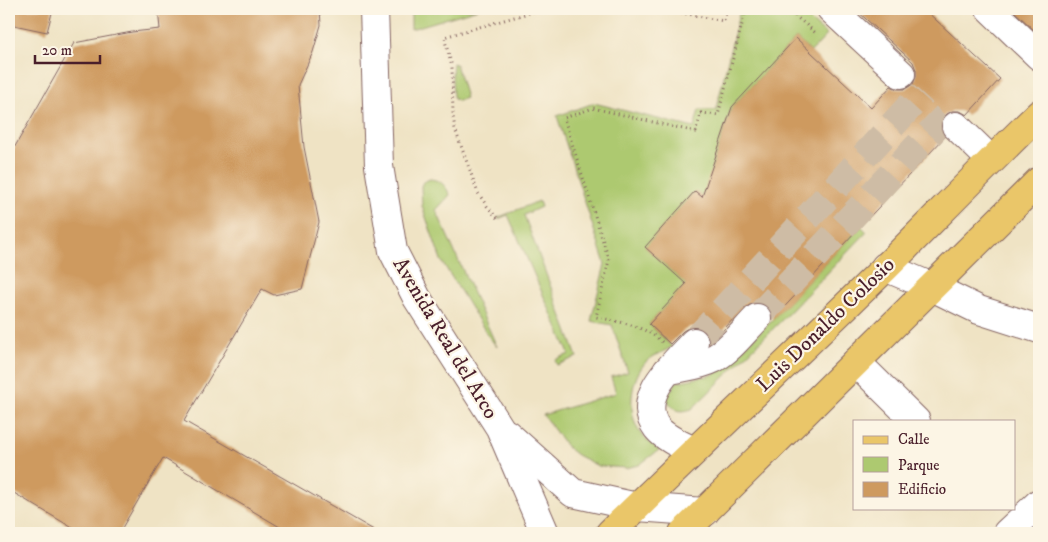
<svg xmlns="http://www.w3.org/2000/svg" width="1048" height="542" font-family="'IM FELL DW Pica',serif">
<rect width="100%" height="100%" fill="#fcf5e5"/>
<filter id="ink" filterUnits="userSpaceOnUse"><feTurbulence type="fractalNoise" baseFrequency=".02" numOctaves="2"/><feDisplacementMap in="SourceGraphic" scale="10" xChannelSelector="R" yChannelSelector="G"/><feConvolveMatrix kernelMatrix="1 2 1 2 8 2 1 2 1" color-interpolation-filters="sRGB"/></filter>
<filter id="wash" filterUnits="userSpaceOnUse"><feTurbulence type="fractalNoise" baseFrequency=".0096" numOctaves="4" result="noise"/><feDisplacementMap in="SourceGraphic" scale="20" xChannelSelector="R" yChannelSelector="G"/><feGaussianBlur stdDeviation="1.12" result="paint"/><feColorMatrix in="noise" values="0 0 0 0 0 0 0 0 0 0 0 0 0 0 0 0 0 1.4 0 .05"/><feComposite in="paint" operator="in"/></filter>
<g filter="url(#wash)">
<rect width="100%" height="100%" fill="#efe3c4"/>
<g fill="#adc970" stroke="#7c744e">
<polygon points="411,9 478,9 411,29"/>
<path d="M 740,9 L 797,9 L 827,35 L 811,52 L 796,38 L 732,107 L 711,170 L 730,188 L 713,206 L 695,191 L 645,247 L 686,284 L 649,324 L 672,347 C 665,351 655,355 648,360 C 630,376 626,415 641,434 C 646,440 653,445 659,450 L 639,465 L 626,468 L 598,466 L 577,455 L 568,448 L 543,415 L 616,393 L 611,377 L 628,372 L 612,325 L 591,321 L 605,264 L 557,116 L 594,103 L 694,128 L 699,110 L 716,110 Z"/>
<polygon points="453,63 456,64 466,98 458,101 454,99 453,96 452,76"/>
<path d="M 430,179 C 441,180 445,185 450,195 L 436,210 L 497,347 L 489,337 L 441,260 L 422,206 L 421,186 L 423,182 Z"/>
<polygon points="539,201 541,207 524,215 577,357 557,365 555,360 569,354 508,215 498,219 497,218"/>
<path d="M 861,226 L 867,232 L 780,322 L 692,409 C 679,413 675,411 667,400 L 669,394 L 676,382 L 712,375 L 723,368 L 766,326 Z"/>
</g>
<g id="blocks">
<g fill="#ce9a5f">
<polygon points="9,9 53,9 47,32 9,24"/>
<polygon points="158,9 320,9 321,25 313,52 298,85 304,147 319,222 302,289 274,295 262,289 184,421 379,533 290,533 163,458 119,533 81,533 9,490 9,157 74,43 132,32 160,29"/>
<polygon points="855,9 924,9 1000,79 967,115 960,111 952,111 944,116 941,123 941,130 945,137 772,320 772,313 767,306 760,303 753,303 745,308 744,307 716,338 709,343 709,337 704,330 698,327 690,327 683,331 670,344 649,324 686,284 645,247 695,191 702,197 732,107 796,38 871,108 891,86 897,89 905,89 913,84 916,77 916,70 913,62"/>
<polygon points="1012,9 1039,9 1039,35"/>
</g>
</g>
</g>
<g filter="url(#ink)">
<use href="#blocks" fill-opacity="0" stroke="#846461" stroke-width="1"/>
<g fill="none" stroke-linecap="round" stroke-linejoin="round">
<g stroke="#cebca5" stroke-width="28" stroke-dasharray="28 14" stroke-linecap="butt">
<polyline points="757,318 946,116"/>
<polyline points="694,342 922,93"/>
</g>
<defs>
<g id="minor">
<polyline points="374,9 379,166 393,251 417,298 500,428 545,533"/>
<polyline points="831,9 901,74"/>
<polyline points="990,9 1039,56"/>
<polyline points="956,126 991,160"/>
<polyline points="885,267 932,287 979,310 1039,329"/>
<path d="M 694,342 C 674,364 634,397 657,428 C 666,439 682,445 694,451"/>
<polyline points="856,362 916,421"/>
<path d="M 667,371 C 682,367 699,366 713,359 C 729,351 744,331 757,318"/>
<polyline points="507,434 573,493 637,507 705,512"/>
<polyline points="1007,533 1039,503"/>
</g>
<g id="major">
<path d="M 610,533 C 701,444 795,356 886,267 C 937,216 987,164 1039,114"/>
<polyline points="683,533 1039,181"/>
</g>
</defs>
<use href="#minor" stroke="#846461" stroke-width="30"/>
<use href="#major" stroke="#846461" stroke-width="30"/>
<g stroke="#846461" stroke-width="3" stroke-dasharray="1 4" stroke-linecap="butt">
<polyline points="661,9 724,21 727,9"/>
<polyline points="787,9 817,34"/>
<polyline points="497,218 487,206 478,193 455,129 453,116 452,67 444,37 543,9"/>
<path d="M 662,342 C 644,325 619,322 596,317 L 609,260 L 564,118 L 593,108 L 696,132 L 701,113 L 718,115 L 746,9"/>
</g>
<use href="#minor" stroke="#fff" stroke-width="28"/>
<use href="#major" stroke="#eac669" stroke-width="28"/>
</g>
</g>
<g text-anchor="middle" stroke-width="4.5" stroke-linejoin="round" paint-order="stroke">
<g font-size="21" fill="#4a1f2b" stroke="#fcf5e5">
<text transform="translate(825 324) rotate(-44)" y="7">Luis Donaldo Colosio</text>
<text transform="translate(446 338) rotate(59)" y="7">Avenida Real del Arco</text>
</g>
</g>
<rect width="1048" height="542" fill="none" stroke="#fcf5e5" stroke-width="30"/>
<rect x="853" y="420" width="162" height="90" fill="#fcf5e5" stroke="#b59f9b"/>
<rect x="863" y="436" width="25" height="8" fill="#eac669" stroke="#b59f9b"/>
<text x="898" y="444" font-size="15" fill="#4a1f2b">Calle</text>
<rect x="863" y="457" width="25" height="15" fill="#adc970" stroke="#b59f9b"/>
<text x="898" y="470" font-size="15" fill="#4a1f2b">Parque</text>
<rect x="863" y="482" width="25" height="15" fill="#ce9a5f" stroke="#b59f9b"/>
<text x="898" y="494" font-size="15" fill="#4a1f2b">Edificio</text>
<path d="M35 55v8h65v-8" fill="none" stroke="#4a1f2b" stroke-width="2.5"/>
<text x="42" y="55" font-size="15" fill="#4a1f2b" stroke="#fcf5e5" stroke-width="4" paint-order="stroke">20 m</text>
</svg>
